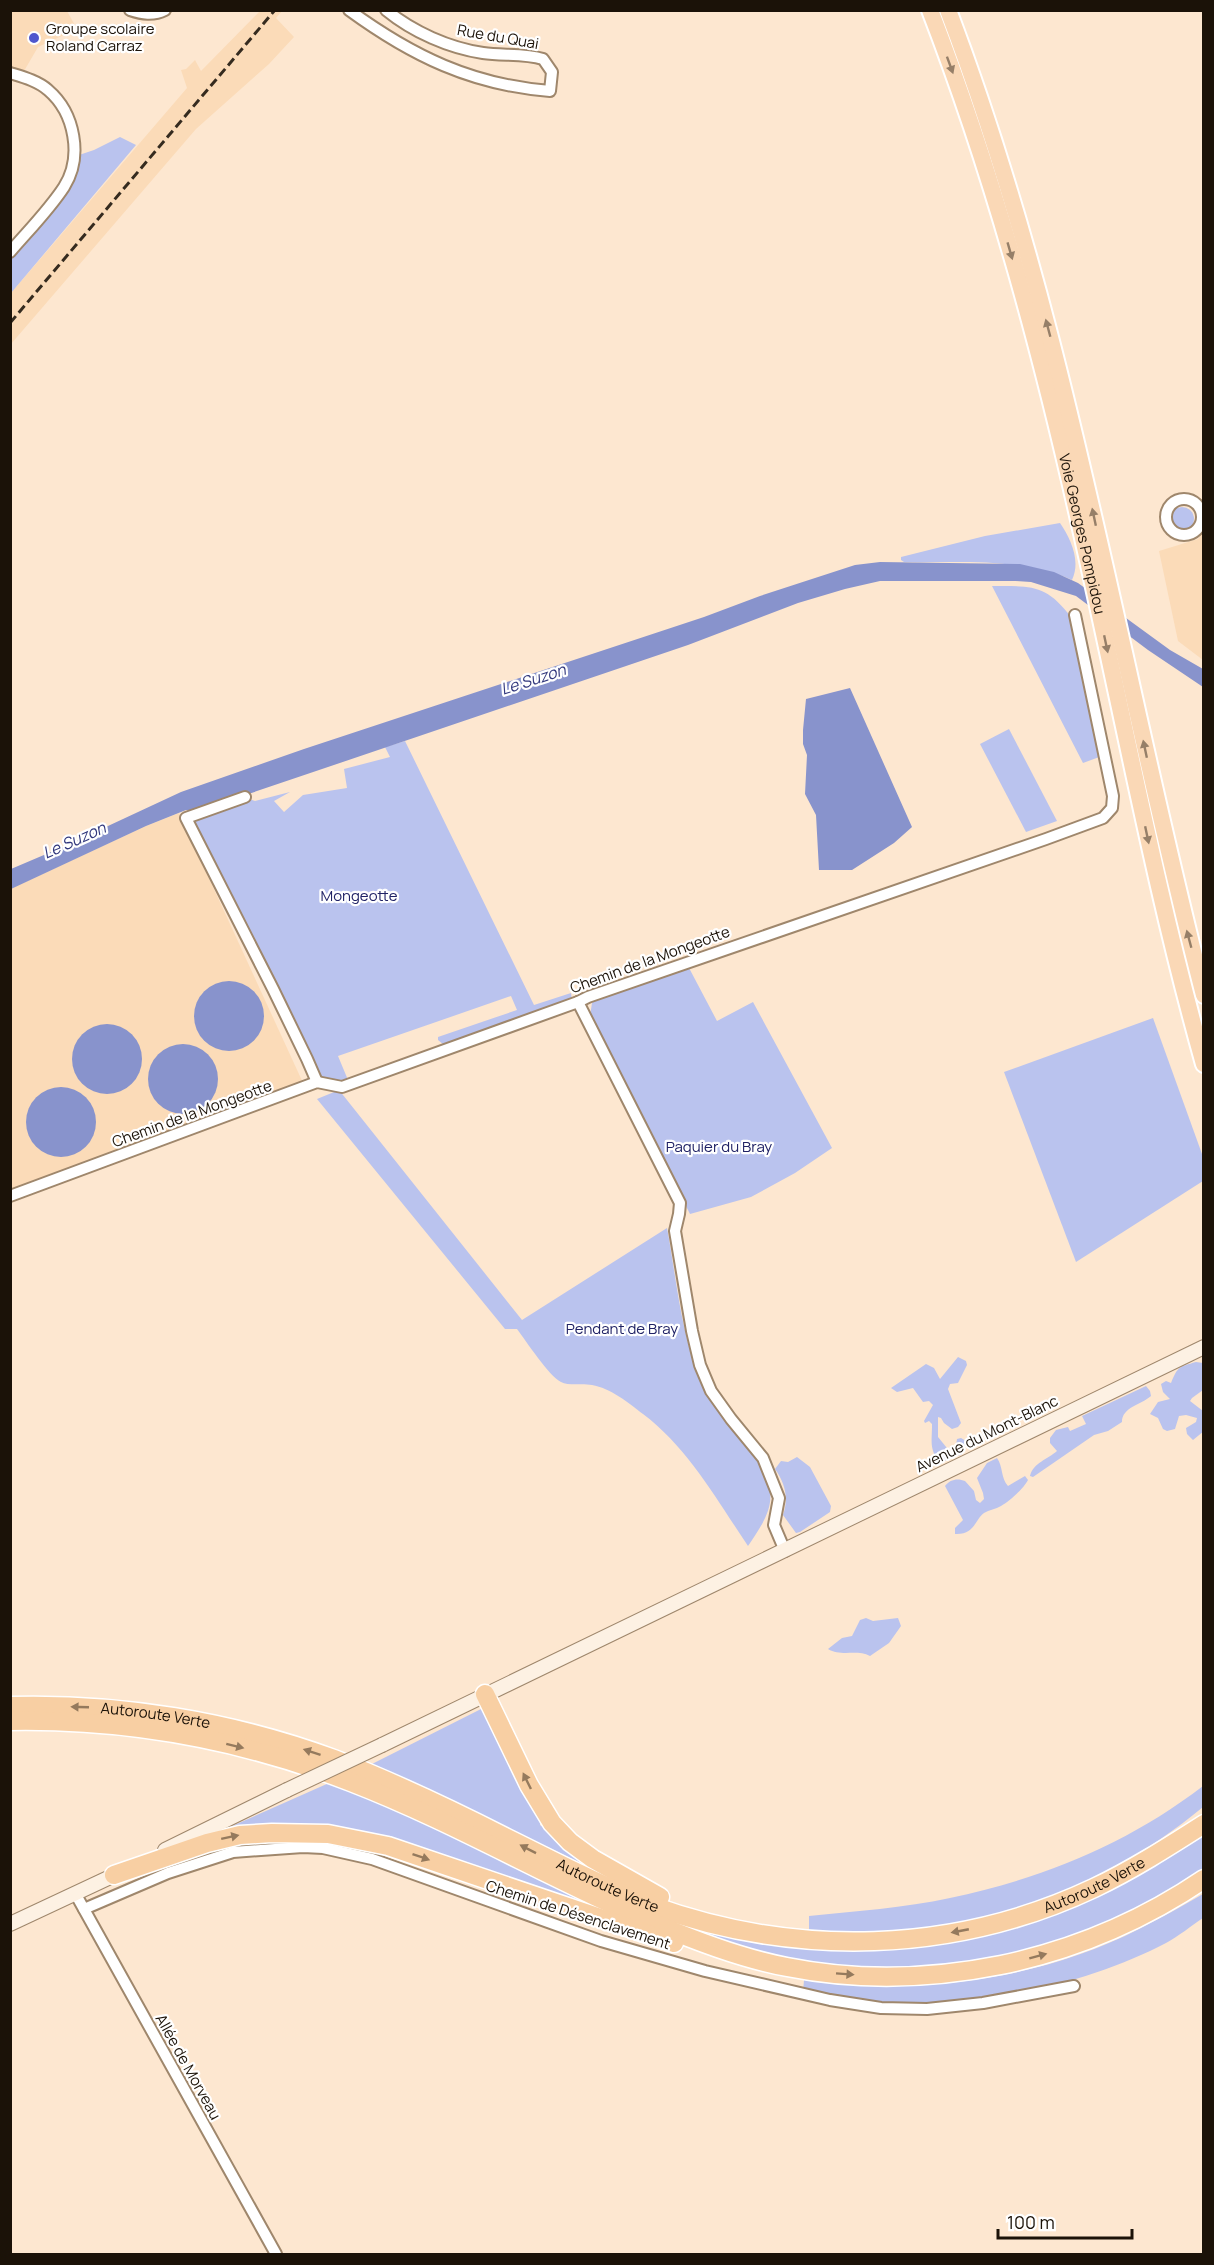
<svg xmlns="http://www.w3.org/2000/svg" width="1214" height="2265" font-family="Manrope,sans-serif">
<rect width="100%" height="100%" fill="#fde7d0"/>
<g fill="#fbdbb8">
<polygon points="10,11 67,11 77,29 38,47 24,71 11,67"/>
<polygon points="260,11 282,11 276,18 294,37 269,64 196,129 11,344 11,293 187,88 181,70 186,69 195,60 201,71"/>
<polygon points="1203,531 1203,660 1178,641 1159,551 1198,539"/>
<polygon points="179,813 304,1085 11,1189 10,889 146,826"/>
</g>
<g fill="#bac3ee">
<polygon points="120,137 136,145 11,293 11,257 64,194 79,155 94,150"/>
<circle cx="1182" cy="519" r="12"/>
<path d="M 1060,523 C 1071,539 1081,561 1072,580 C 1020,557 960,563 904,562 L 901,560 L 901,557 L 985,536 Z"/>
<path d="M 992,586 C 1032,586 1046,584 1071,617 L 1102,756 L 1083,763 Z"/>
<polygon points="1009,729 1057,821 1026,832 980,744"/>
<polygon points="405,741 534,1005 571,993 572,1000 444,1045 438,1040 438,1037 517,1010 511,996 338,1056 348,1080 336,1082 321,1078 193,825 194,818 249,799 255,801 290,792 274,801 284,812 303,795 347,788 344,769 390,757 385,747"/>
<polygon points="688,966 717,1021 753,1002 832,1148 795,1173 751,1197 690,1214 590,1016 592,1003 599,997"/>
<polygon points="1153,1018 1202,1154 1203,1181 1076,1262 1004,1072"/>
<path d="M 339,1090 L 522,1320 L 667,1228 C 677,1281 681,1339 704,1388 C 721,1425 763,1450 770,1492 C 773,1511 758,1531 748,1546 C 717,1500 688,1448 643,1414 C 629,1403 610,1388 592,1385 C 583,1383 568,1386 561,1382 C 549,1376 526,1341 517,1329 L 505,1329 L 317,1099 Z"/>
<path d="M 958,1357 L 966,1361 L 967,1365 L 958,1383 L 950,1384 L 948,1389 L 961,1423 L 958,1427 L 952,1429 L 944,1423 L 941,1418 L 938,1417 L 938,1437 L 951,1453 L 955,1451 L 957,1439 L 961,1438 L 966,1441 L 964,1452 L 961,1455 L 953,1456 L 940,1464 C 929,1448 932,1443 932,1424 L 929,1421 L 925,1423 L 924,1421 L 933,1405 L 929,1401 L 923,1402 L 913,1388 L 897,1392 L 891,1388 L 926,1364 L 934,1368 L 940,1379 Z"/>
<path d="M 1196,1362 L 1203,1363 L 1203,1390 L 1192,1398 L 1190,1401 L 1203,1411 L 1204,1431 L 1193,1440 L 1187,1434 L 1186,1428 L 1196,1422 L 1197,1418 L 1186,1415 L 1179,1416 L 1175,1429 L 1167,1431 L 1163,1429 L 1158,1418 L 1150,1414 L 1158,1402 L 1170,1399 L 1163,1392 L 1161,1384 L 1166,1381 L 1171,1383 C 1178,1366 1179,1367 1196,1362 Z"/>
<path d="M 1146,1386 L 1150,1391 L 1151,1396 C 1141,1405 1122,1407 1122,1422 L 1108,1431 L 1094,1435 L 1033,1477 L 1030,1476 C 1033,1463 1048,1459 1057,1451 L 1050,1443 L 1050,1438 L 1056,1430 L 1068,1427 L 1070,1431 L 1086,1424 L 1082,1416 Z"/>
<path d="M 797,1457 L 810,1467 L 831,1506 L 830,1512 L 800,1532 L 796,1533 L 783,1515 C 789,1498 785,1483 775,1469 L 781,1461 L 788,1462 Z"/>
<path d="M 997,1458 C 1003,1466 1001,1479 1008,1486 L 1025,1476 L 1028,1480 C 1024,1488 1010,1501 1001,1506 C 996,1509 989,1510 984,1513 C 975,1519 975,1535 955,1534 L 955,1528 L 963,1520 L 945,1486 C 950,1479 958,1478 965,1481 L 974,1491 L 976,1500 L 980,1503 L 984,1499 L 983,1493 L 977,1478 L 987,1463 Z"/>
<path d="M 866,1618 L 873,1621 L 898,1618 L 901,1626 L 889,1643 L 870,1656 C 857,1649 841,1657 828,1649 L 842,1638 L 852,1636 L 860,1620 Z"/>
<polygon points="483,1708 540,1817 540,1825 605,1875 424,1787 370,1765"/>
<polygon points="329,1783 398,1811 640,1927 371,1836 205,1838"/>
<path d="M 1203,1786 L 1203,1807 C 1112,1883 992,1930 873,1934 C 852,1935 830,1933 809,1932 L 809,1916 C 856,1911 904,1908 950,1898 C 1042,1879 1129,1843 1203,1786 Z"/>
<path d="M 1203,1833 L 1203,1872 C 1168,1892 1133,1913 1095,1928 C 988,1971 873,1977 760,1953 C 735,1948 711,1938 686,1931 L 690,1924 L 720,1932 L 964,1938 Z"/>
<path d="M 1203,1894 L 1203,1918 C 1191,1926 1179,1936 1166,1943 C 1090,1983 969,2012 884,2004 C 857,2002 829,1996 803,1992 L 804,1980 C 916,1995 1037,1981 1139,1929 C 1161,1918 1182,1906 1203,1894 Z"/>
</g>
<g fill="#8893cc">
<polygon points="880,562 1020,564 1054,572 1078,583 1170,650 1203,669 1203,687 1148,650 1076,596 1031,582 1016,581 880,581 845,589 798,603 688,645 210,807 196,811 186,810 146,826 11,889 11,869 65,846 181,792 304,749 704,617 760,596 855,565"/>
<polygon points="850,688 912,827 894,843 852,870 819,870 816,815 805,794 807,755 803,744 803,730 806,699"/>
<circle cx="229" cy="1016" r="35"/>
<circle cx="107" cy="1059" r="35"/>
<circle cx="183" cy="1079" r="35"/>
<circle cx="61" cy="1122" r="35"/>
</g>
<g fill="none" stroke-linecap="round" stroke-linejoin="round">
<defs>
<g id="minor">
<path d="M 130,10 C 142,14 153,16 165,10"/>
<path d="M 349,10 C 412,56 472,85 550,91 L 552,72 L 543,59 C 524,53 502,56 483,53 C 449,48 413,32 386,10"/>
<path d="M 10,73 C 23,77 38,81 48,90 C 75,113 83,157 64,187 C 49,210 28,231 10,252"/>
<circle cx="1184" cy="517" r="18"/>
<polyline points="245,797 186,818 273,989 307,1059 317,1082"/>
<polyline points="578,1002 680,1203 679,1214 675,1231 692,1331 700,1365 711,1391 731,1419 763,1458 779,1498 774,1525 785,1551"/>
<polyline points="10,1196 317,1082 342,1087 578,1002 588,997 1046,839 1103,818 1112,808 1113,796 1075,615"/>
<polyline points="75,1893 276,2254"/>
<polyline points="84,1909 168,1873 233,1852 303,1847 323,1848 372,1859 601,1941 705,1971 830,2000 881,2008 927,2009 983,2003 1074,1986"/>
</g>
<g id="secondary">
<polyline points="382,1745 1204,1347"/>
<polyline points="165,1850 287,1790"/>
<polyline points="10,1924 121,1872"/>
</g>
<g id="trunk">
<path id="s1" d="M 930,10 C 997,184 1045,366 1085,547 C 1124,719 1156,894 1204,1064"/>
<path d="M 948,10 C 1069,329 1119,667 1204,995"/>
</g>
<g id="motorway">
<polyline points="485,1694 529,1785 552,1823 570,1842 593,1859 660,1897"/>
<path id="s2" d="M 10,1706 C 119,1703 231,1721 334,1759 C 393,1782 450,1809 507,1838 C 554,1861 601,1886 650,1905 C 796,1958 954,1954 1094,1888 C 1132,1870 1168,1847 1204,1824"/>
<path d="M 10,1721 C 127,1719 242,1740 351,1782 C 457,1823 556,1882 661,1926 C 701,1943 744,1959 787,1967 C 857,1981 931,1979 1001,1965 C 1073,1950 1142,1921 1204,1879"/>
<polyline points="114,1875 207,1843 240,1835 272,1833 328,1834 388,1846 674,1943"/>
</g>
</defs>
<use href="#minor" stroke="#9f876c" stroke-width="14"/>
<use href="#secondary" stroke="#9f876c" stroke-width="16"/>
<use href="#trunk" stroke="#fff" stroke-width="20"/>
<use href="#motorway" stroke="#fff" stroke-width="21"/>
<use href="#minor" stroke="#fff" stroke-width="10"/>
<use href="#secondary" stroke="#fdf1e3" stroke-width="14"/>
<use href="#trunk" stroke="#fad8b6" stroke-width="16"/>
<use href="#motorway" stroke="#f8cfa3" stroke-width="18"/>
<polyline stroke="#352b1f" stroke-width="3" stroke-dasharray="9 4.5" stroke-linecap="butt" points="10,323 275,10"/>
<defs>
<polyline id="secondary-bridge" points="287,1790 382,1745"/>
</defs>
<use href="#secondary-bridge" stroke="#9f876c" stroke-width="16" stroke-linecap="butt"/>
<use href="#secondary-bridge" stroke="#fdf1e3" stroke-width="14"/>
</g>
<defs><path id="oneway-solid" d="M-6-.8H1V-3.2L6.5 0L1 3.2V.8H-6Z" transform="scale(1.5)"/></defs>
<g fill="#967f68">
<use href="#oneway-solid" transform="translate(950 65) rotate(70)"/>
<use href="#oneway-solid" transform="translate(1010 251) rotate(74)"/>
<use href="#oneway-solid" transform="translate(1048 328) rotate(-105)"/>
<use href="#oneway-solid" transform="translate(1094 517) rotate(-102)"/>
<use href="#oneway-solid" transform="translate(1106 644) rotate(78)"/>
<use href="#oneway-solid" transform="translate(1145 749) rotate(-102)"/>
<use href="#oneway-solid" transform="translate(1147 835) rotate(78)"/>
<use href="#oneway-solid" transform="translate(1189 939) rotate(-105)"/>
</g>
<g fill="#957a5d">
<use href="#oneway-solid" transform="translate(80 1707) rotate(-178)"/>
<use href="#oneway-solid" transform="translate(235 1746) rotate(14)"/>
<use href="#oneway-solid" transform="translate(312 1752) rotate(-162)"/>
<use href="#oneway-solid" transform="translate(527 1781) rotate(-116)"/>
<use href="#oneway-solid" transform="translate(230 1837) rotate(-12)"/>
<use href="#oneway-solid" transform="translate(528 1849) rotate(-153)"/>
<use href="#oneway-solid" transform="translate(421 1857) rotate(19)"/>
<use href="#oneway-solid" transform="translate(960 1931) rotate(169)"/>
<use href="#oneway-solid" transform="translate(1038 1956) rotate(-15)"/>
<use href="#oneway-solid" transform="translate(845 1974) rotate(4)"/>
</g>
<circle fill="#5057cd" stroke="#fff" stroke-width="2" cx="34" cy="38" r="6"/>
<g text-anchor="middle" stroke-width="4.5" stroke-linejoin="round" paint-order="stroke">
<g font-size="15" fill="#1b1208" stroke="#fff" text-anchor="start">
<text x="46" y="34">Groupe scolaire<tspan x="46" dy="17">Roland Carraz</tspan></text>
</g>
<g font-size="15" fill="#1b1208" stroke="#fff">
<text transform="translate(498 37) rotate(10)" y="5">Rue du Quai</text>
<text dy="5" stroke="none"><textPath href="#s1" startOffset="546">Voie Georges Pompidou</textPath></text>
<text transform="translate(650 960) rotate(-20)" y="5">Chemin de la Mongeotte</text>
<text transform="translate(192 1114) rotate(-20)" y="5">Chemin de la Mongeotte</text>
<text transform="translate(987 1434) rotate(-26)" y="5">Avenue du Mont-Blanc</text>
<text dy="5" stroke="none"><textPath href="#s2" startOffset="146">Autoroute Verte</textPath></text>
<text dy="5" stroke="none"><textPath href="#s2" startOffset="632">Autoroute Verte</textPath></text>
<text dy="5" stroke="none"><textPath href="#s2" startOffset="1136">Autoroute Verte</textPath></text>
<text transform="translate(578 1915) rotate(18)" y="5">Chemin de Désenclavement</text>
<text transform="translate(188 2067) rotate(61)" y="5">Allée de Morveau</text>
</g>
<g font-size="15" fill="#202265" stroke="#fff">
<text x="359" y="901">Mongeotte</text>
<text x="719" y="1152">Paquier du Bray</text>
<text x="622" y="1334">Pendant de Bray</text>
</g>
<g font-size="16" font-style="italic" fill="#31377c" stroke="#fff">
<text transform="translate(533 679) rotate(-18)" y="6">Le Suzon</text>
<text transform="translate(74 840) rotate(-24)" y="6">Le Suzon</text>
</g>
</g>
<rect width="1214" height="2265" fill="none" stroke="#1b1208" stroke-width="24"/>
<path d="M998 2229v9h134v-9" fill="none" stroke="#1b1208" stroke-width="3"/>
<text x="1007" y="2229" font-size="18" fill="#1b1208" stroke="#ffffff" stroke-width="4.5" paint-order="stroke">100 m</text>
</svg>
